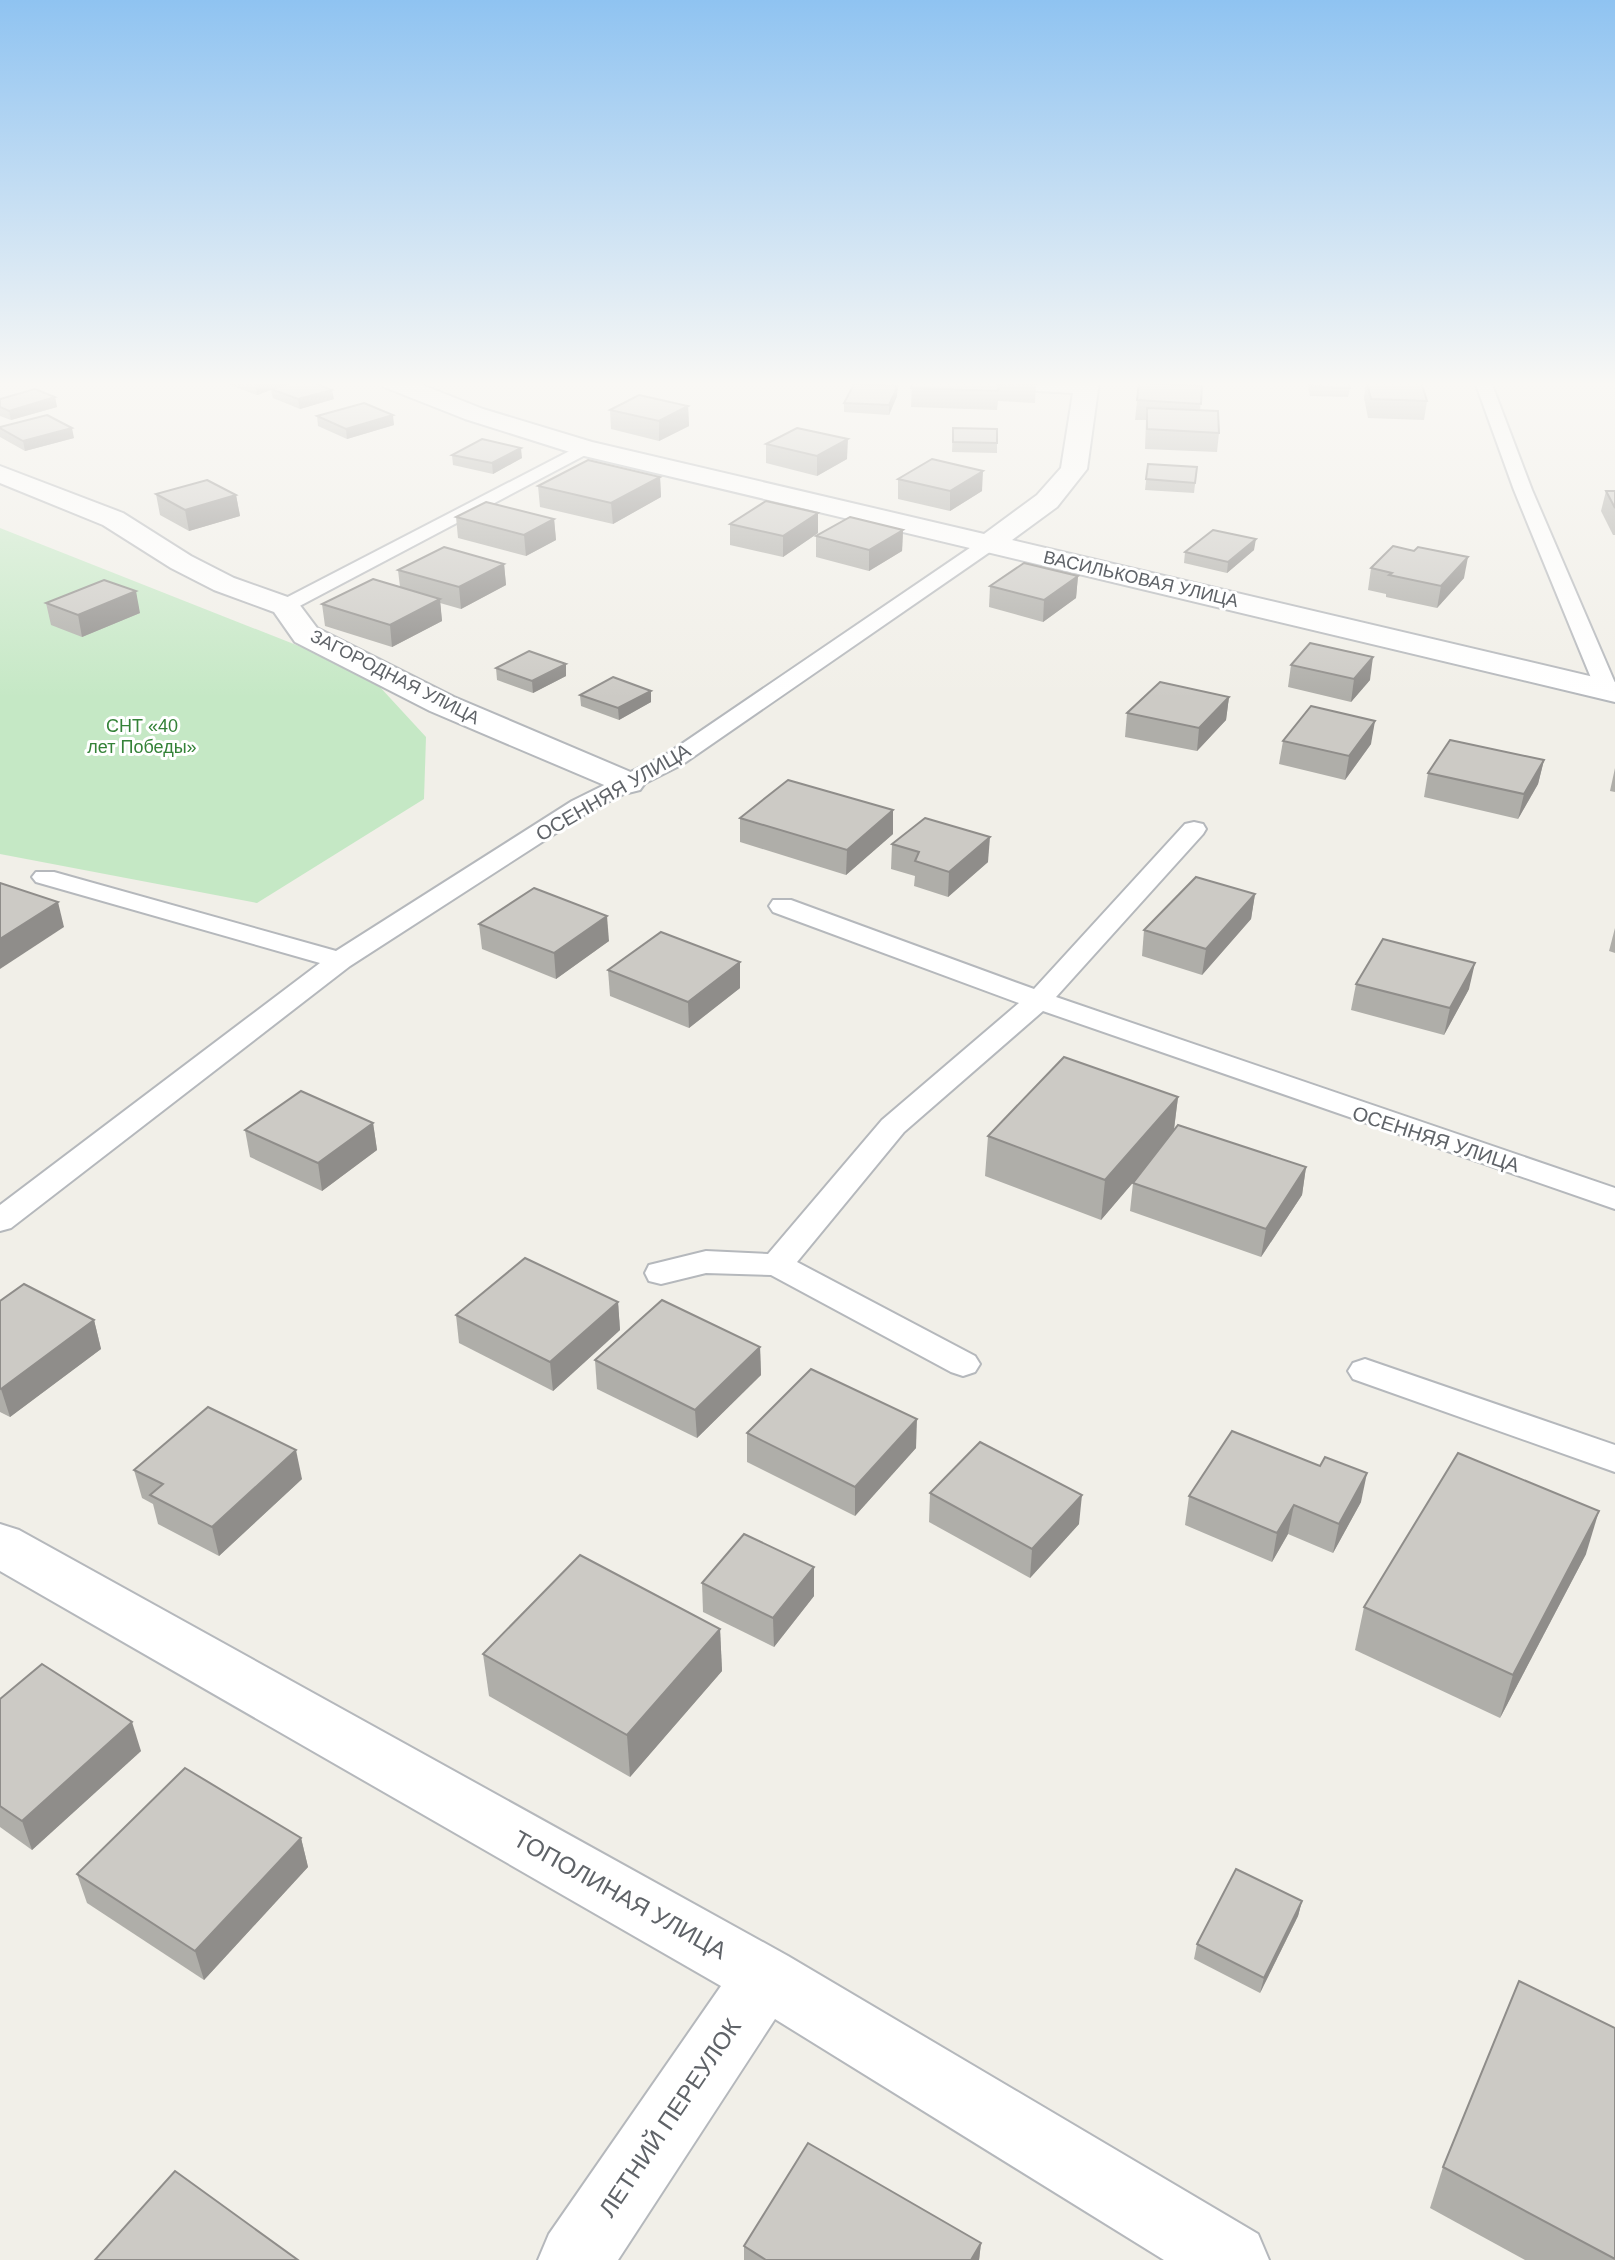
<svg xmlns="http://www.w3.org/2000/svg" width="1615" height="2260" font-family="Arial,sans-serif">
<rect width="100%" height="100%" fill="#f1efe8"/>
<polygon fill="#c5e8c5" points="0,528 367,673 426,737 424,799 257,903 0,854"/>
<g fill="none" stroke-linecap="round" stroke-linejoin="round">
<defs>
<g id="service">
<polygon points="1475,382 1491,382 1532,490 1615,683 1615,695 1607,697 1596,690 1514,490"/>
<polygon points="585,443 591,444 594,448 591,452 292,610 285,612 275,606 278,602"/>
<polygon points="990,537 997,539 1000,543 997,547 683,764 590,811 350,966 11,1228 0,1231 0,1205 320,963 36,882 32,877 36,872 54,872 336,951 572,801 667,754 983,539"/>
<polygon points="1194,822 1203,824 1206,829 1203,834 1056,997 1615,1188 1615,1209 1043,1011 904,1132 797,1262 975,1356 980,1364 975,1372 963,1376 951,1372 771,1275 706,1273 661,1284 649,1281 645,1273 649,1265 706,1251 768,1254 882,1120 1019,1003 773,912 769,906 773,900 791,900 1034,989 1185,824"/>
<polygon points="1365,1359 1615,1445 1615,1472 1353,1379 1348,1371 1353,1363"/>
</g>
<g id="minor">
<polygon points="381,382 415,382 483,409 592,442 984,534 1037,495 1061,468 1073,393 1005,389 996,387 993,382 1099,382 1087,469 1057,507 1012,540 1615,682 1615,702 576,454 465,419 384,387"/>
<polygon points="0,466 123,513 191,556 234,578 296,600 317,628 454,697 640,776 645,783 640,790 628,793 616,790 430,711 295,642 274,612 214,590 171,568 103,525 0,483"/>
<polygon points="0,1524 19,1530 788,1956 1258,2234 1269,2260 1164,2260 775,2019 618,2260 538,2260 549,2234 721,1986 0,1571"/>
</g>
</defs>
<use href="#service" stroke="#b5b8bc" stroke-width="4"/>
<use href="#minor" stroke="#b5b8bc" stroke-width="4"/>
<use href="#service" fill="#fff" fill-rule="evenodd"/>
<use href="#minor" fill="#fff" fill-rule="evenodd"/>
</g>
<g fill="#afaea9">
<polygon points="222,382 313,382 334,399 300,409 273,398 271,390 257,395"/>
<polygon points="912,382 1036,382 1035,403 998,401 997,410 911,407"/>
<polygon points="1307,382 1348,382 1350,388 1348,397 1310,396"/>
<polygon points="1366,382 1421,382 1427,401 1424,420 1368,418 1364,398"/>
<polygon points="1139,383 1202,386 1200,411 1219,433 1217,452 1145,449 1146,420 1135,420"/>
<polygon points="897,396 889,415 844,412 844,403"/>
<polygon points="55,397 57,407 11,420 0,416 0,399"/>
<polygon points="688,406 689,426 659,441 611,429 610,410"/>
<polygon points="317,416 394,425 347,439 318,426"/>
<polygon points="0,427 74,438 25,451 0,437"/>
<polygon points="953,428 997,429 997,453 952,452"/>
<polygon points="766,444 847,459 817,476 766,463"/>
<polygon points="452,455 522,458 493,474 453,465"/>
<polygon points="1148,464 1197,467 1194,493 1145,490"/>
<polygon points="660,477 661,497 613,524 540,507 538,486"/>
<polygon points="898,479 982,491 950,511 898,499"/>
<polygon points="1606,491 1615,491 1615,535 1613,535 1601,511"/>
<polygon points="156,494 236,495 240,516 189,531 160,515"/>
<polygon points="818,513 818,533 783,557 730,545 730,524"/>
<polygon points="456,517 554,519 556,540 526,556 458,538"/>
<polygon points="903,530 902,551 869,571 816,557 816,536"/>
<polygon points="1254,550 1227,573 1184,563 1185,552"/>
<polygon points="504,564 506,585 461,609 440,603 442,621 392,647 325,626 322,604 400,587 398,570"/>
<polygon points="1371,568 1464,578 1437,608 1386,597 1386,594 1368,590"/>
<polygon points="1078,576 1076,598 1043,622 989,607 990,586"/>
<polygon points="46,603 140,613 82,637 51,625"/>
<polygon points="566,664 566,676 533,693 497,680 496,668"/>
<polygon points="1291,665 1370,680 1351,702 1288,687"/>
<polygon points="651,691 651,702 619,720 581,706 580,695"/>
<polygon points="1229,697 1226,720 1197,751 1125,737 1127,713"/>
<polygon points="1283,741 1371,744 1345,780 1279,764"/>
<polygon points="1544,760 1538,784 1518,819 1424,797 1428,773"/>
<polygon points="1615,768 1615,792 1610,791"/>
<polygon points="893,810 893,834 846,875 740,842 740,818"/>
<polygon points="892,844 988,862 948,897 914,886 915,876 891,869"/>
<polygon points="1255,894 1251,919 1202,975 1142,956 1144,930"/>
<polygon points="479,924 609,941 556,979 482,949"/>
<polygon points="1615,928 1615,953 1609,951"/>
<polygon points="608,970 740,988 689,1028 610,996"/>
<polygon points="1356,984 1469,989 1444,1035 1351,1010"/>
<polygon points="1178,1097 1174,1130 1306,1167 1302,1195 1261,1257 1130,1211 1133,1183 1139,1175 1101,1220 985,1176 988,1136"/>
<polygon points="373,1123 377,1150 322,1191 250,1157 245,1130"/>
<polygon points="0,1301 94,1320 101,1349 10,1417 0,1412"/>
<polygon points="618,1302 620,1330 553,1391 459,1343 456,1315"/>
<polygon points="760,1347 761,1375 697,1438 597,1389 595,1360"/>
<polygon points="747,1433 916,1448 855,1516 747,1462"/>
<polygon points="1320,1466 1361,1502 1333,1553 1288,1534 1272,1562 1185,1525 1189,1496"/>
<polygon points="134,1470 302,1479 219,1556 158,1524 153,1504 142,1498"/>
<polygon points="930,1493 1079,1524 1030,1578 929,1522"/>
<polygon points="1586,1554 1500,1718 1355,1650 1364,1607"/>
<polygon points="702,1583 814,1596 774,1647 703,1612"/>
<polygon points="720,1629 722,1671 630,1777 489,1696 483,1654"/>
<polygon points="0,1699 141,1751 32,1850 0,1827"/>
<polygon points="301,1838 308,1867 204,1980 87,1903 77,1874"/>
<polygon points="1302,1901 1298,1916 1260,1993 1194,1959 1197,1944"/>
<polygon points="1615,2028 1615,2260 1525,2260 1430,2208 1443,2167"/>
<polygon points="981,2243 979,2260 744,2260 744,2246"/>
</g>
<g fill="#8f8d8a">
<polygon points="255,382 297,382 271,389 271,390 257,395"/>
<polygon points="898,386 897,396 889,415 889,405"/>
<polygon points="332,390 334,399 300,409 298,399"/>
<polygon points="55,397 57,407 11,420 9,411"/>
<polygon points="688,406 689,426 659,441 659,421"/>
<polygon points="393,415 394,425 347,439 346,429"/>
<polygon points="72,428 74,438 25,451 23,441"/>
<polygon points="848,439 847,459 817,476 817,456"/>
<polygon points="521,448 522,458 493,474 492,463"/>
<polygon points="983,471 982,491 950,511 950,491"/>
<polygon points="660,477 661,497 613,524 611,503"/>
<polygon points="236,495 240,516 189,531 185,510"/>
<polygon points="818,513 818,533 783,557 783,536"/>
<polygon points="554,519 556,540 526,556 524,535"/>
<polygon points="903,530 902,551 869,571 869,550"/>
<polygon points="1256,539 1254,550 1227,573 1228,562"/>
<polygon points="1468,557 1464,578 1437,608 1441,586"/>
<polygon points="504,564 506,585 461,609 459,587"/>
<polygon points="1078,576 1076,598 1043,622 1044,600"/>
<polygon points="136,591 140,613 82,637 78,615"/>
<polygon points="440,599 442,621 392,647 390,625"/>
<polygon points="1373,657 1370,680 1351,702 1354,679"/>
<polygon points="566,664 566,676 533,693 532,681"/>
<polygon points="651,691 651,702 619,720 618,708"/>
<polygon points="1229,697 1226,720 1197,751 1199,728"/>
<polygon points="1375,721 1371,744 1345,780 1349,756"/>
<polygon points="1544,760 1538,784 1518,819 1524,794"/>
<polygon points="893,810 893,834 846,875 847,850"/>
<polygon points="990,837 988,862 948,897 949,872"/>
<polygon points="1255,894 1251,919 1202,975 1206,949"/>
<polygon points="58,902 64,927 0,969 0,939"/>
<polygon points="607,916 609,941 556,979 554,953"/>
<polygon points="740,962 740,988 689,1028 688,1002"/>
<polygon points="1475,963 1469,989 1444,1035 1450,1008"/>
<polygon points="1178,1097 1173,1136 1101,1220 1105,1180"/>
<polygon points="373,1123 377,1150 322,1191 318,1163"/>
<polygon points="1306,1167 1302,1195 1261,1257 1266,1229"/>
<polygon points="618,1302 620,1330 553,1391 550,1362"/>
<polygon points="94,1320 101,1349 10,1417 1,1389"/>
<polygon points="760,1347 761,1375 697,1438 695,1410"/>
<polygon points="917,1419 916,1448 855,1516 855,1487"/>
<polygon points="296,1450 302,1479 219,1556 212,1527"/>
<polygon points="1367,1473 1361,1502 1333,1553 1339,1524"/>
<polygon points="1082,1495 1079,1524 1030,1578 1032,1549"/>
<polygon points="1294,1505 1288,1534 1272,1562 1277,1533"/>
<polygon points="1599,1511 1586,1554 1500,1718 1513,1675"/>
<polygon points="814,1567 814,1596 774,1647 773,1618"/>
<polygon points="720,1629 722,1671 630,1777 627,1735"/>
<polygon points="132,1722 141,1751 32,1850 22,1821"/>
<polygon points="301,1838 308,1867 204,1980 195,1951"/>
<polygon points="1302,1901 1298,1916 1260,1993 1264,1978"/>
<polygon points="981,2243 979,2260 971,2260"/>
</g>
<g fill="#cccac5" stroke="#8f8d8a" stroke-width="2">
<polygon points="295,382 313,382 332,390 298,399 271,389"/>
<polygon points="912,382 1036,382 1036,384 999,383 998,391 911,388"/>
<polygon points="1310,382 1348,382 1350,388 1311,386"/>
<polygon points="1367,382 1421,382 1427,401 1371,399"/>
<polygon points="1139,383 1202,386 1201,404 1137,400"/>
<polygon points="854,384 898,386 889,405 844,403"/>
<polygon points="35,389 55,397 9,411 0,407 0,399"/>
<polygon points="639,395 688,406 659,421 610,410"/>
<polygon points="364,403 393,415 346,429 317,416"/>
<polygon points="1147,408 1218,411 1219,433 1147,429"/>
<polygon points="47,415 72,428 23,441 0,428 0,427"/>
<polygon points="797,428 848,439 817,456 766,444"/>
<polygon points="953,428 997,429 997,443 953,442"/>
<polygon points="482,439 521,448 492,463 452,455"/>
<polygon points="932,459 983,471 950,491 898,479"/>
<polygon points="588,460 660,477 611,503 538,486"/>
<polygon points="1148,464 1197,467 1195,483 1146,479"/>
<polygon points="207,480 236,495 185,510 156,494"/>
<polygon points="1606,491 1615,491 1615,508"/>
<polygon points="766,501 818,513 783,536 730,524"/>
<polygon points="486,502 554,519 524,535 456,517"/>
<polygon points="850,517 903,530 869,550 816,536"/>
<polygon points="1213,530 1256,539 1228,562 1185,552"/>
<polygon points="1393,546 1414,551 1418,547 1468,557 1441,586 1389,575 1392,573 1371,568"/>
<polygon points="444,547 504,564 459,587 398,570"/>
<polygon points="1024,563 1078,576 1044,600 990,586"/>
<polygon points="373,579 440,599 390,625 322,604"/>
<polygon points="104,580 136,591 78,615 46,603"/>
<polygon points="1310,643 1373,657 1354,679 1291,665"/>
<polygon points="529,651 566,664 532,681 496,668"/>
<polygon points="613,677 651,691 618,708 580,695"/>
<polygon points="1160,682 1229,697 1199,728 1127,713"/>
<polygon points="1311,706 1375,721 1349,756 1283,741"/>
<polygon points="1450,740 1544,760 1524,794 1428,773"/>
<polygon points="788,780 893,810 847,850 740,818"/>
<polygon points="925,818 990,837 949,872 915,861 919,852 892,844"/>
<polygon points="1196,877 1255,894 1206,949 1144,930"/>
<polygon points="0,883 58,902 0,939"/>
<polygon points="534,888 607,916 554,953 479,924"/>
<polygon points="661,932 740,962 688,1002 608,970"/>
<polygon points="1383,939 1475,963 1450,1008 1356,984"/>
<polygon points="1064,1057 1178,1097 1105,1180 988,1136"/>
<polygon points="301,1091 373,1123 318,1163 245,1130"/>
<polygon points="1178,1125 1306,1167 1266,1229 1133,1183"/>
<polygon points="525,1258 618,1302 550,1362 456,1315"/>
<polygon points="24,1284 94,1320 1,1389 0,1388 0,1301"/>
<polygon points="662,1300 760,1347 695,1410 595,1360"/>
<polygon points="811,1369 917,1419 855,1487 747,1433"/>
<polygon points="208,1407 296,1450 212,1527 150,1495 163,1484 134,1470"/>
<polygon points="1232,1431 1320,1466 1325,1457 1367,1473 1339,1524 1294,1505 1277,1533 1189,1496"/>
<polygon points="980,1442 1082,1495 1032,1549 930,1493"/>
<polygon points="1458,1453 1599,1511 1513,1675 1364,1607"/>
<polygon points="744,1534 814,1567 773,1618 702,1583"/>
<polygon points="580,1555 720,1629 627,1735 483,1654"/>
<polygon points="42,1664 132,1722 22,1821 0,1806 0,1699"/>
<polygon points="185,1768 301,1838 195,1951 77,1874"/>
<polygon points="1236,1869 1302,1901 1264,1978 1197,1944"/>
<polygon points="1519,1981 1615,2028 1615,2259 1443,2167"/>
<polygon points="808,2143 981,2243 971,2260 766,2260 744,2246"/>
<polygon points="175,2171 298,2260 95,2260"/>
</g>
<linearGradient id="sky" x2="0" y2="1"><stop stop-color="#8fc3f1"/><stop offset="0.55" stop-color="#f9f8f5"/><stop offset="1" stop-color="#f9f8f5" stop-opacity="0"/></linearGradient>
<rect width="1615" height="698" fill="url(#sky)"/>
<g text-anchor="middle" stroke-width="6" stroke-linejoin="round" paint-order="stroke">
<g font-size="18" fill="#5f6368" stroke="#fff">
<text transform="translate(1141 579) rotate(13)" y="6">ВАСИЛЬКОВАЯ УЛИЦА</text>
<text transform="translate(395 677) rotate(27)" y="6">ЗАГОРОДНАЯ УЛИЦА</text>
</g>
<g font-size="18" fill="#348238" stroke="#fff">
<text x="142" y="732">СНТ «40<tspan x="142" dy="21">лет Победы»</tspan></text>
</g>
<g font-size="20" fill="#5f6368" stroke="#fff">
<text transform="translate(613 792) rotate(-30)" y="7">ОСЕННЯЯ УЛИЦА</text>
<text transform="translate(1436 1139) rotate(18)" y="7">ОСЕННЯЯ УЛИЦА</text>
</g>
<g font-size="24" fill="#5f6368" stroke="#fff">
<text transform="translate(620 1895) rotate(29)" y="8">ТОПОЛИНАЯ УЛИЦА</text>
<text transform="translate(670 2118) rotate(-56)" y="8">ЛЕТНИЙ ПЕРЕУЛОК</text>
</g>
</g>
</svg>
